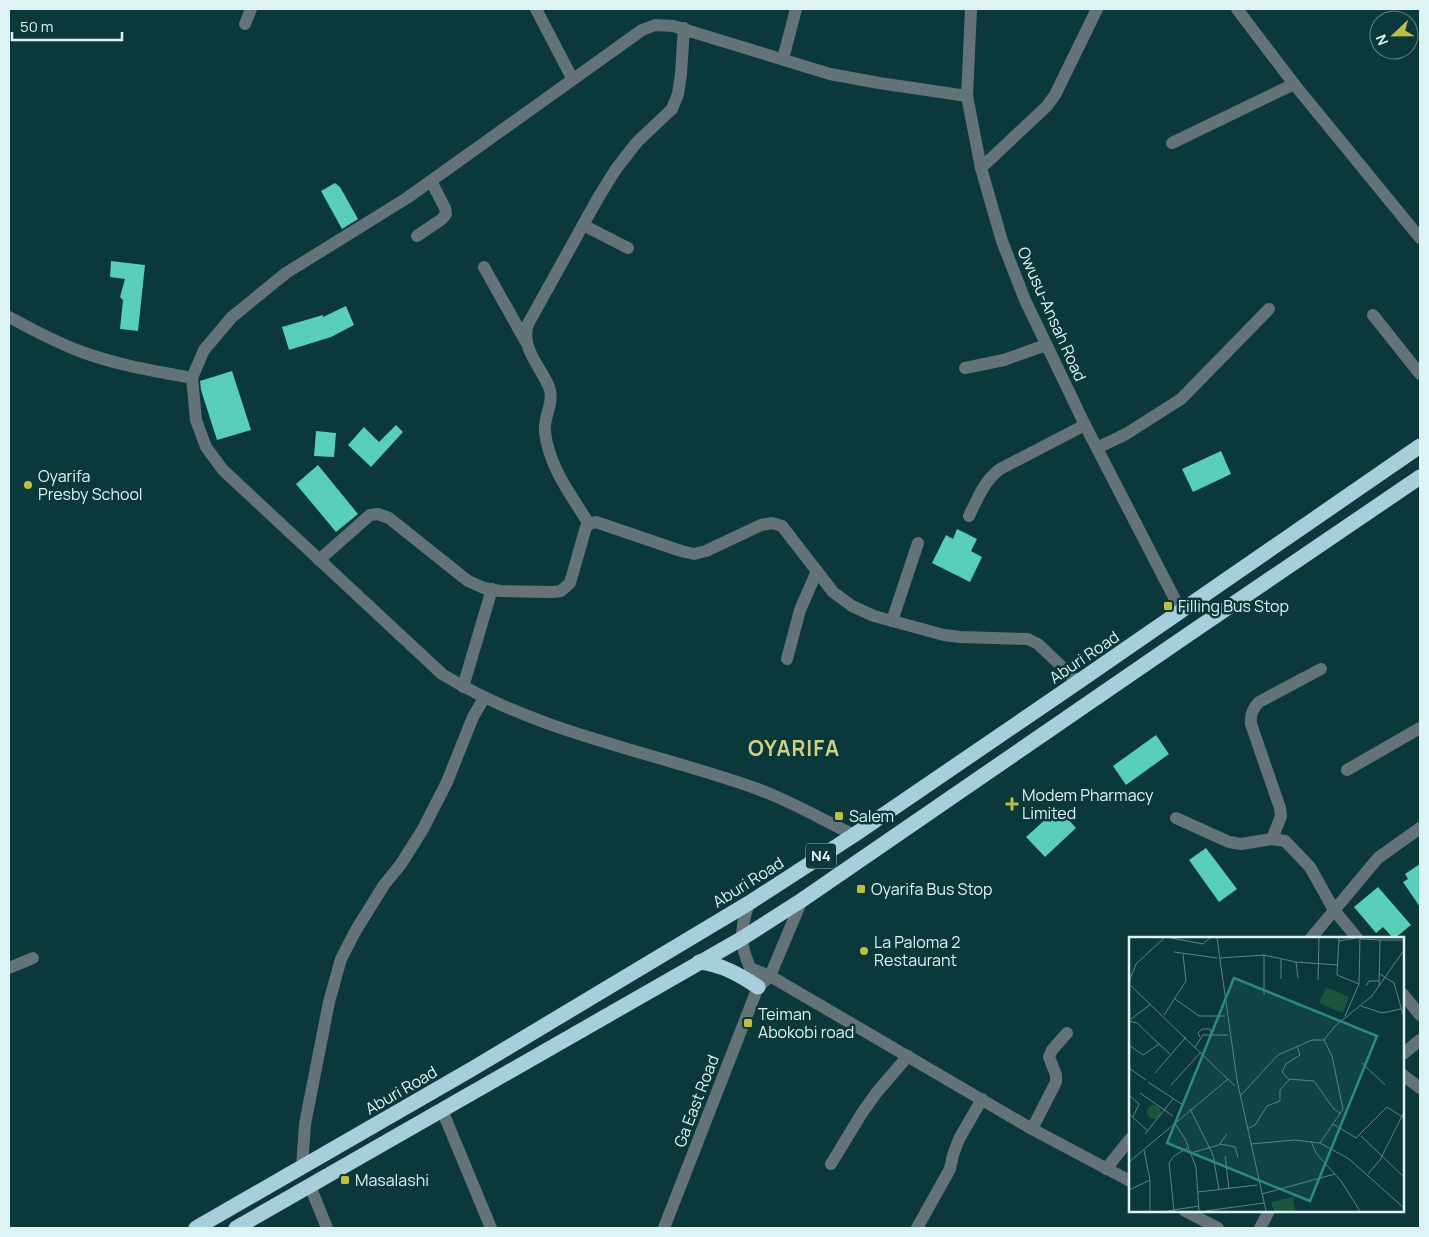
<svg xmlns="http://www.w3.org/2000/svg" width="1429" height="1237" font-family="Manrope,sans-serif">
<rect width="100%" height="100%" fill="#0b383a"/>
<g fill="#58cebb">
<polygon points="335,183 340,187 358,219 342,229 321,191"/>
<polygon points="111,261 145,265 138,331 120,329 123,300 120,297 125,279 110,277"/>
<polygon points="346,306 354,325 331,337 289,350 282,327 323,315 323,317"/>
<polygon points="232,371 251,430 217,440 201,390 200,381"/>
<polygon points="396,425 403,432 371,467 348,445 364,427 379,442"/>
<polygon points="316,431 336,433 334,457 314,456"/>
<polygon points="1221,451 1231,474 1193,492 1182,469"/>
<polygon points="318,465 358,514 336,532 296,484"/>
<polygon points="957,529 977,539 971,551 982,557 970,582 932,563 946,535 953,539"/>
<polygon points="1156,735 1169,754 1126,785 1113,766"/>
<polygon points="1058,808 1076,828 1045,857 1026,837"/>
<polygon points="1206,848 1237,889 1219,902 1189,860"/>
<polygon points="1420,864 1420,907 1403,882 1408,879 1405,874"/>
<polygon points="1378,887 1411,925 1395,938 1393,938 1383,927 1376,933 1354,907"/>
</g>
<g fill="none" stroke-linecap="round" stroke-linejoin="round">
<g stroke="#637378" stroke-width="12">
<polyline points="536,9 572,78"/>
<polyline points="971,9 967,96 981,168 1002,241 1025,300 1085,425 1181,611"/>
<polyline points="1237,9 1294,84 1420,238"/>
<polyline points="245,24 251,9"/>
<polyline points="783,59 796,9"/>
<polyline points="1172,143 1294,84"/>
<polyline points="981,168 1047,106 1055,95 1097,9"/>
<polyline points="583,225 628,248"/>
<polyline points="417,236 442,219 446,214 445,208 431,181"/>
<polyline points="484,267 526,342"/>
<polyline points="1373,315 1420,374"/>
<path d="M 9,317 C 33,330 57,343 82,352 C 117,365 155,371 192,378"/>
<polyline points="965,368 1004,360 1046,345"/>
<polyline points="1097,448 1126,434 1181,399 1269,309"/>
<path d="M 969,516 C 978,498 984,481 1000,469 L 1085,425"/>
<path d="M 589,524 C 571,495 549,467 545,432 C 543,416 555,403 549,387 C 541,367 520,348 528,324 L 598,198 L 616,169 L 637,142 L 672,109 L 678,94 L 681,74 L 684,28"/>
<polyline points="319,560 370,515 378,514 389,518 468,581 484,588 500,591 552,592 561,591 570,583 586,527 589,524 596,522 681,551 694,554 706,551 761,525 772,523 782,526 833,592 852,606 874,616 944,635 960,637 1028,639 1038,644 1078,682"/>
<polyline points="892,621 918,543"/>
<polyline points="787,659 800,610 817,571"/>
<polyline points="463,687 492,589"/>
<polyline points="1347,770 1420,728"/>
<polyline points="1176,818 1229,842 1241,844 1272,839 1285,841 1310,867 1334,910 1357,938"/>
<path d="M 854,835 C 821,819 789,800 755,788 C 650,751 538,733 442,674 L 223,470 L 206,447 L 196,420 L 192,378 L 204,350 L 232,317 L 286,273 L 407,198 L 642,30 L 655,25 L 673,26 L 830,74 L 879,83 L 967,96"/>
<path d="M 1272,839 L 1281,816 L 1280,808 L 1251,724 C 1250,715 1252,709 1259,702 L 1321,669"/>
<path d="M 749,903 C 738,935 740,945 753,975"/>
<polyline points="1311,938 1378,858 1420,828"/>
<polyline points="9,968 33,958"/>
<polyline points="750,968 770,976 1032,1129 1130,1181"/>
<polyline points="1403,994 1420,1015"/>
<polyline points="1403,1054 1420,1040"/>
<polyline points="1403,1075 1420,1088"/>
<polyline points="442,1110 491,1228"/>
<polyline points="1032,1129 1056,1082 1056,1075 1049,1057 1052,1050 1067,1033"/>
<polyline points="831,1164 862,1113 877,1092 908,1056"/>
<polyline points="302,1167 305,1124 329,1002 341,959 356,930 384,885 401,864 423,829 447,782 473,717 484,698"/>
<polyline points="1106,1169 1130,1139"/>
<polyline points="310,1186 327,1228"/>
<polyline points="1185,1211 1218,1228"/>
<polyline points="664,1228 758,987 770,976 802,900"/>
<polyline points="917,1228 950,1169 953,1155 959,1139 982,1099"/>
<polyline points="1260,1228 1269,1211"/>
</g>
<g stroke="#a6cfdb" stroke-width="15">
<path d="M 699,962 C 721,964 740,975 758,987"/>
<polyline points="196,1228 472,1069 749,903 854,835 1078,682 1420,446"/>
<polyline points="236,1228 741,939 802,900 1189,634 1420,477"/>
</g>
</g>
<g fill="#c0be40" stroke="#0b383a" stroke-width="2">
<circle cx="28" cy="485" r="5"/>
<rect x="1163" y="601" width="10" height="10" rx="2.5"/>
<path d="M1009.5 796.5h5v5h5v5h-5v5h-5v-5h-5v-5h5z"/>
<rect x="834" y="811" width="10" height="10" rx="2.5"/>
<rect x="856" y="884" width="10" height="10" rx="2.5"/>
<circle cx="864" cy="951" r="5"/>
<rect x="743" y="1018" width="10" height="10" rx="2.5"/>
<rect x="340" y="1175" width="10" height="10" rx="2.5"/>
</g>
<g text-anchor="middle" stroke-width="5" stroke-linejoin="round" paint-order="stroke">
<rect fill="#0b383a" stroke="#9ebbbc" stroke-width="1" x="806" y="843.5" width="30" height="25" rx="4"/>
<g font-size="15" font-weight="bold" fill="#ddf3f4">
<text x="821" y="861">N4</text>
</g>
<g font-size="16" fill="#ddf3f4" stroke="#0b383a">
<text transform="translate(1052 314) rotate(66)" y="6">Owusu-Ansah Road</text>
<text transform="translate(1084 657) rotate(-34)" y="6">Aburi Road</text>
<text transform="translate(748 882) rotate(-32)" y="6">Aburi Road</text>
<text transform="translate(401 1090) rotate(-30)" y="6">Aburi Road</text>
<text transform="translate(696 1101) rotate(-69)" y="6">Ga East Road</text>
</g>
<g font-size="16" fill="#ddf3f4" stroke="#0b383a" text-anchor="start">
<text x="38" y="482">Oyarifa<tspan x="38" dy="18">Presby School</tspan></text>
<text x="1178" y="612">Filling Bus Stop</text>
<text x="1022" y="801">Modem Pharmacy<tspan x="1022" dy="18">Limited</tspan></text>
<text x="849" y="822">Salem</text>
<text x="871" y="895">Oyarifa Bus Stop</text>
<text x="874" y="948">La Paloma 2<tspan x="874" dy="18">Restaurant</tspan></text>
<text x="758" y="1020">Teiman<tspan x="758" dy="18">Abokobi road</tspan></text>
<text x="355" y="1186">Masalashi</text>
</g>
<g font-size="21" font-weight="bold" letter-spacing="1" fill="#d0d082" stroke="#0b383a">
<text x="794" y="756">OYARIFA</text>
</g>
</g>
<g transform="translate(1129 937)">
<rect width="275" height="275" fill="#0b383a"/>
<path d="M 197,50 L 220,60 L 214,76 L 190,66 ZM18 175a7 7 0 1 1 14 0a7 7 0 1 1-14 0ZM 164,260 L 166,274 L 145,274 L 142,265 Z" fill="#1c553e"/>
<path fill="none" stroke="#5f8384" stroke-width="1" d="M 42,1 L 74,7 L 81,1M 88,1 L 108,143 L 137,274M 210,1 L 208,38 L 230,47 L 216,79M 231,2 L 251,3 L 250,49M 251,3 L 275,3M 210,4 L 227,1M 45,15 L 88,21M 135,18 L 135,58M 91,21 L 135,18 L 167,25 L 209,28M 152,21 L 152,42M 167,25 L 169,41M 251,37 L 265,46 L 275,81M 189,43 L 190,1M 0,45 L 7,27 L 35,1M 0,47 L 106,149M 230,47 L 231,1M 237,49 L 240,44 L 250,44M 46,62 L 70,79 L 96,79M 232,69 L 253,76 L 272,72M 35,78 L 57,44 L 54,17M 2,82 L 22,67M 0,84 L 8,86 L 30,107M 71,100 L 69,96 L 73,92 L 81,92 L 83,98M 195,103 L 206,89 L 243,59 L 275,13M 0,108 L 14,118 L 30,107 L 41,117M 66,110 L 74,98 L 99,98M 233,126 L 256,148M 0,131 L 17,143M 26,136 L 57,100M 160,142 L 185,144 L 204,171 L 212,177M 19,145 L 54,168M 42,148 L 72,115M 11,156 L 44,179M 0,158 L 10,167 L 4,180M 112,158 L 149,118 L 183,103 L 195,103 L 203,119 L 214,172 L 191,206M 61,172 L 84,218 L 90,253M 0,177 L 19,194M 45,185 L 56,202 L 67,230 L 70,274M 204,187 L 227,201 L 258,170 L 275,181M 118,192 L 126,188 L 138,169 L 151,164 L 151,153 L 160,143 L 153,135 L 157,127 L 171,118 L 168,109M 16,197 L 44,162M 232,199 L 275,240M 182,204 L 187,216 L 212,244 L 231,274M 91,207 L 106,210 L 109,220M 122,207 L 165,203 L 191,206 L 220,222 L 275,271M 15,213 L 21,243 L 21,274M 62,216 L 90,208 L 98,197M 96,219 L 100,252M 0,225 L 99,142M 239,237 L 251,223 L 275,175M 0,253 L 21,243M 69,255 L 128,248M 133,257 L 206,237M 38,274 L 70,269M 45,274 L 40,226 L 45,219 L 60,210M 76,274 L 135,266"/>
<path fill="#2e8982" fill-opacity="0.15" stroke="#2e8982" stroke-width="2.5" d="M 105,41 L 248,99 L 181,264 L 38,206 Z"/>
<rect width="275" height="275" fill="none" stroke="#ddf3f4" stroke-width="2.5"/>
</g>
<rect width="1429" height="1237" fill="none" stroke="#ddf3f4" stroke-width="20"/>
<g transform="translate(1394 35) rotate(248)"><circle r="24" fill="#0b383a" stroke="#5f8384"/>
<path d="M0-4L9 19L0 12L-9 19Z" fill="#c0be40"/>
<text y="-8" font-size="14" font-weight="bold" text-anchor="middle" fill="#ddf3f4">N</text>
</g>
<path d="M12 32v8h110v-8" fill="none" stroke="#ddf3f4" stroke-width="2.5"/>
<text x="20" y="32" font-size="15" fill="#ddf3f4" stroke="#0b383a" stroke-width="4" paint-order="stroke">50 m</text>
</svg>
